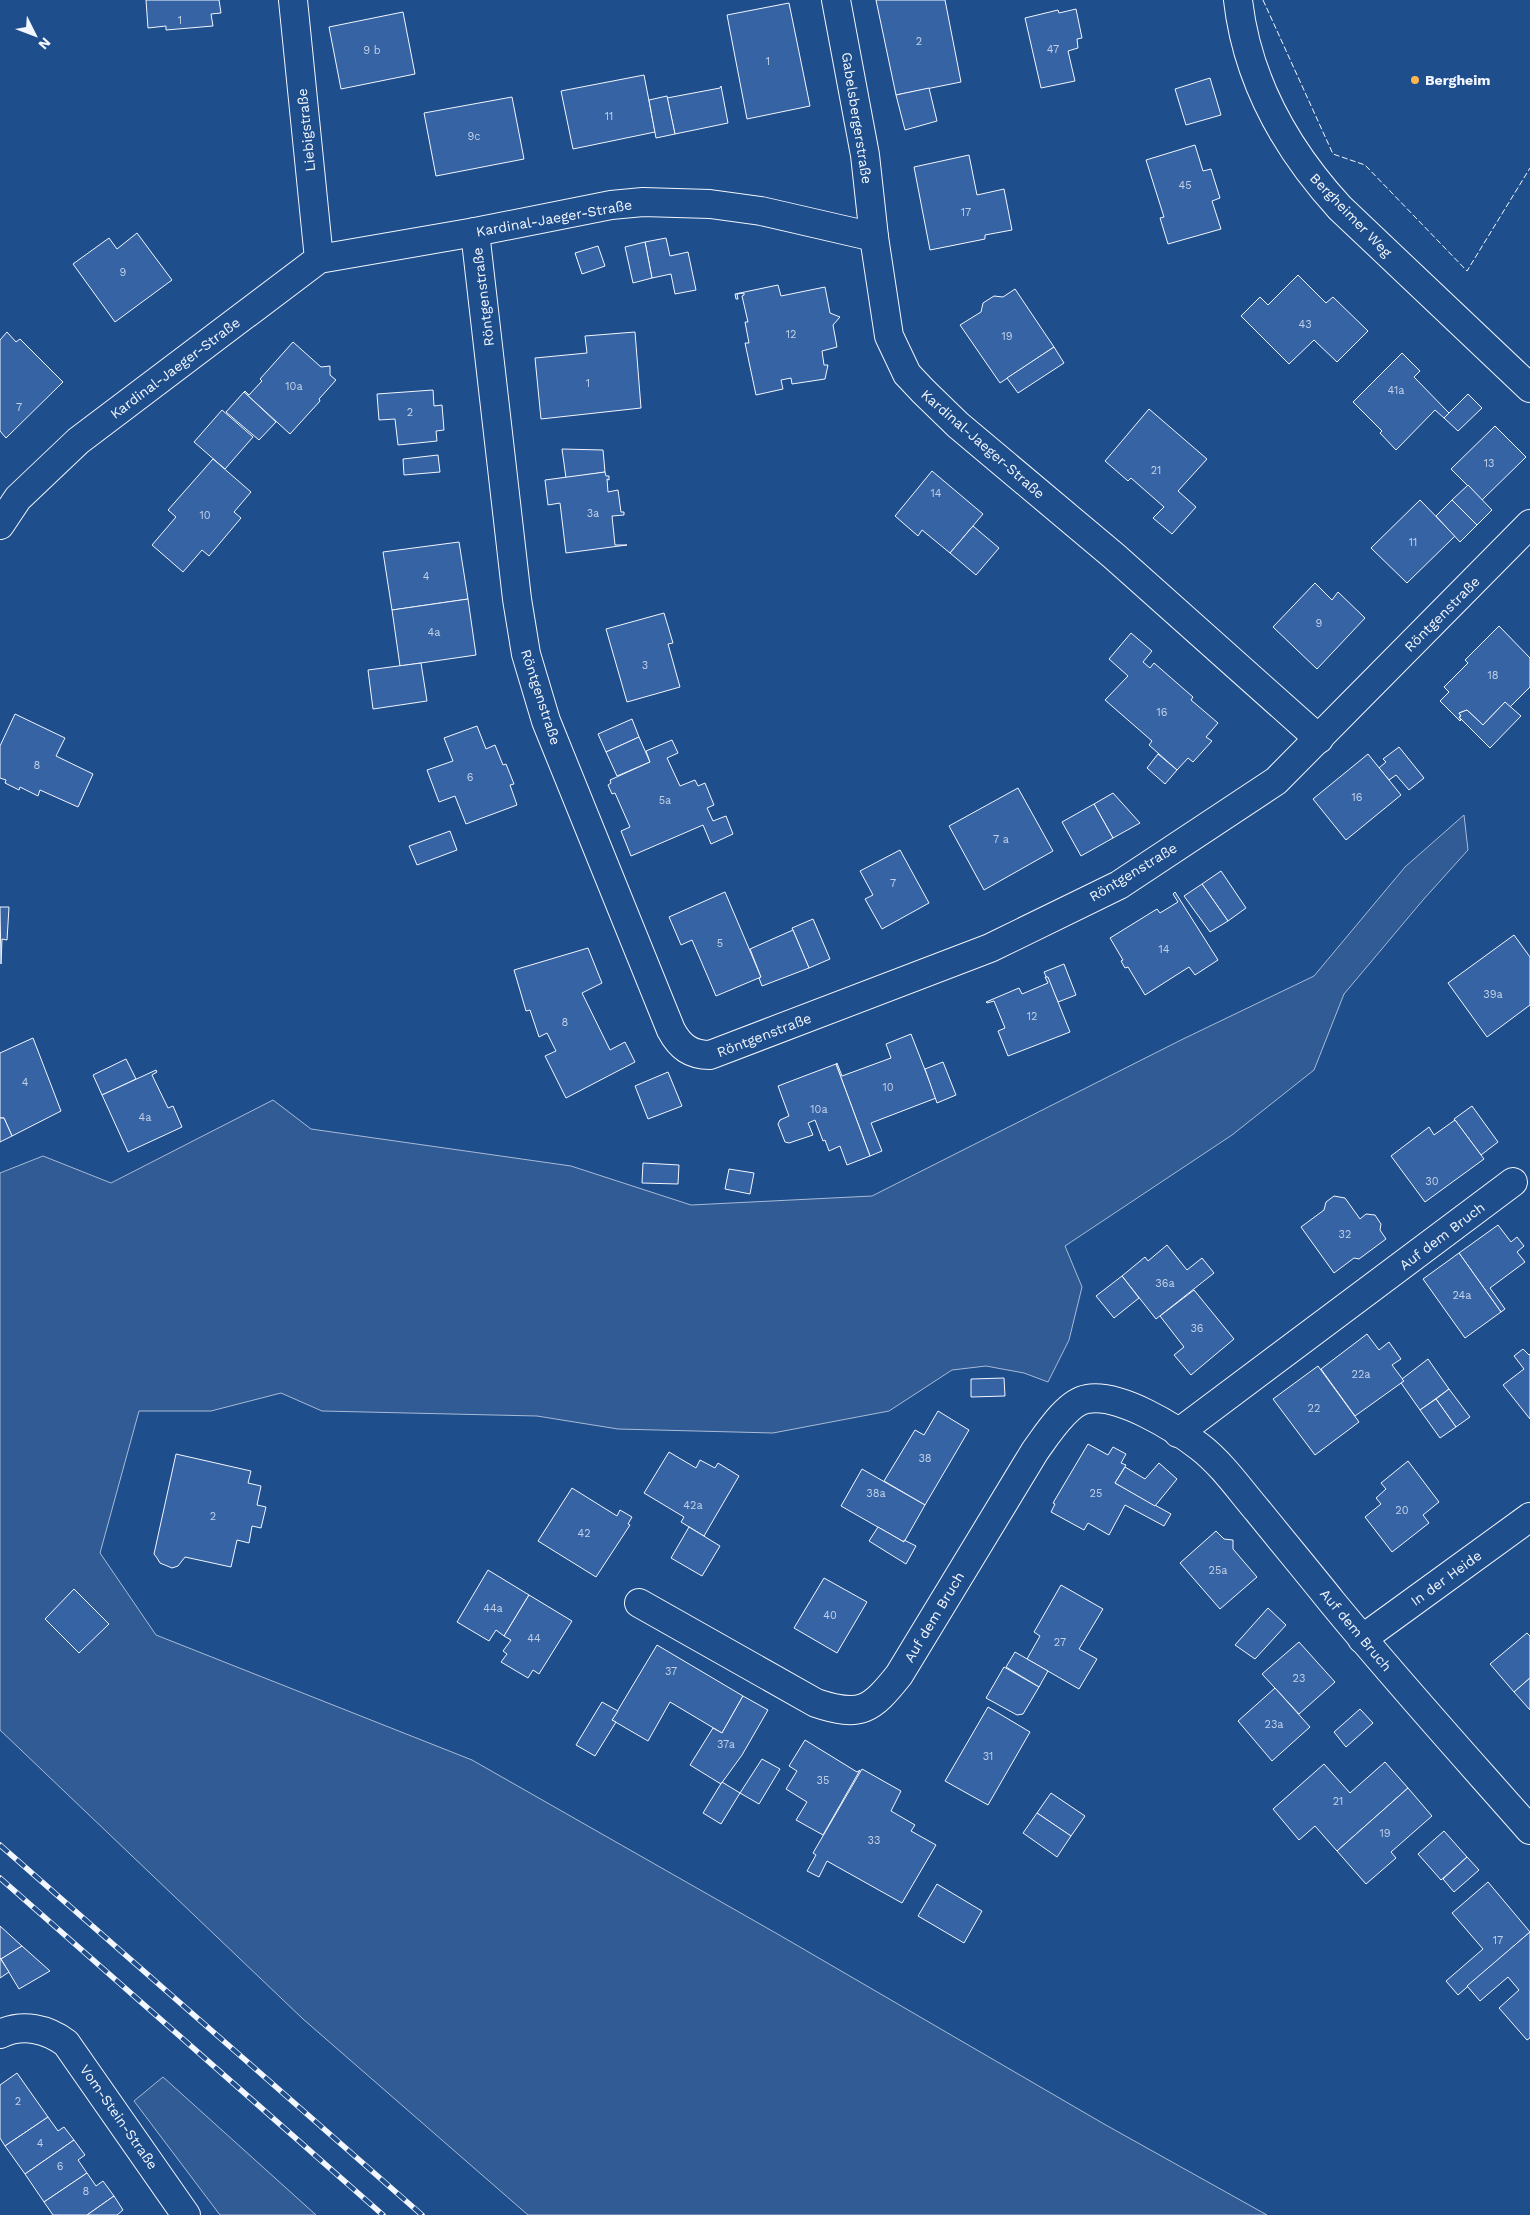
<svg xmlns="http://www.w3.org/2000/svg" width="1530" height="2215" font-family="'Work Sans',sans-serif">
<rect width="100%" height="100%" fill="#1f4e8c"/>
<g fill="#305b95" stroke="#a8bbd7">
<polygon points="1464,815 1468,850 1423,900 1344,994 1314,1070 1232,1135 1065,1246 1082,1287 1069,1340 1048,1382 1024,1373 986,1366 952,1370 889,1411 773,1433 618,1429 537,1416 322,1411 281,1393 211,1411 139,1411 100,1553 156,1635 472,1760 781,1936 1104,2124 1267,2215 528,2215 303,2019 0,1730 0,1173 43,1156 111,1183 273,1100 311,1129 571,1166 691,1205 872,1196 1181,1040 1314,976 1405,867"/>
<polygon points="163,2077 316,2215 220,2215 134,2101"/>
</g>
<g fill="#3563a3" stroke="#f2f6ff">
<polygon points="146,0 219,0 221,13 211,14 213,26 166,30 166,26 148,28"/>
<polygon points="876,0 945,0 961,82 896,95"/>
<polygon points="789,3 810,106 747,119 727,15"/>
<polygon points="1076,9 1082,38 1077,39 1078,48 1068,51 1075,81 1041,88 1025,18 1058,10 1059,13"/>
<polygon points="403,12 415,74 341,89 329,27"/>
<polygon points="644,75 655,132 573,149 561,91"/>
<polygon points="1210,78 1221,115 1186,125 1175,89"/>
<polygon points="721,86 728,123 675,134 667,98 720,88"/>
<polygon points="929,88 937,121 905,130 896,95"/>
<polygon points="667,96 675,134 656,138 649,100"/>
<polygon points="512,97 524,159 436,176 424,113"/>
<polygon points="1195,145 1203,171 1211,169 1220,198 1212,201 1221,229 1168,244 1160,218 1164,217 1146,160"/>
<polygon points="969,155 977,195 1004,189 1012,230 985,235 985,239 930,250 914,167"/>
<polygon points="137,233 172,280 115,322 73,264 109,238 117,249"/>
<polygon points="666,238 670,256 688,252 696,290 675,294 671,274 652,278 645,242"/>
<polygon points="645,242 652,278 633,283 625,247"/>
<polygon points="598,246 605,266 582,274 575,253"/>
<polygon points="1298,275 1326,303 1333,297 1368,331 1337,362 1314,340 1289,364 1241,316 1260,297 1268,305"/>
<polygon points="778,285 781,296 825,287 830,313 840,317 833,325 837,347 822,351 824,365 828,365 825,379 792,384 791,378 781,380 783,389 756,395 745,343 749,343 745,322 748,322 742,296 744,295 744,293 737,294 738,299 736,299 735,294"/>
<polygon points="1015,289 1054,347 1000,383 960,325 981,312 983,303 994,296 1003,297"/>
<polygon points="7,332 16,342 20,339 63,382 6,438 0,431 0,340"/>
<polygon points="635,332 641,408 541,419 535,358 587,353 585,336"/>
<polygon points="293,342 321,367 330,366 330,375 336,380 319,399 320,401 290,434 244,392 245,391 249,395 262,381 260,379"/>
<polygon points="1054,347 1064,363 1018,393 1007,378"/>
<polygon points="1402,353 1420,371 1414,377 1449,413 1444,418 1435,410 1396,450 1380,433 1382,431 1353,402"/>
<polygon points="433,390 434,406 442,405 444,430 436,431 437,441 398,445 395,419 379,420 377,394"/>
<polygon points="244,392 276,422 259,440 226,412"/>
<polygon points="1468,394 1482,408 1458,431 1444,418"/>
<polygon points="1149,409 1207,459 1178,491 1196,507 1172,534 1153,518 1164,507 1131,478 1128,481 1105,461"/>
<polygon points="222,410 253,437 225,469 194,442"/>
<polygon points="1495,426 1526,457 1482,500 1451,469"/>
<polygon points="562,449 603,450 605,472 566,478"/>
<polygon points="438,455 440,472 404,475 403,459"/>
<polygon points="213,459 251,492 234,512 241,518 209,556 202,550 183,572 152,545 176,517 168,510"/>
<polygon points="932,471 983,514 950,553 922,530 918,536 895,516"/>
<polygon points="605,472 606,476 609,476 609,480 607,479 608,492 618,490 621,512 624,512 624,515 612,516 615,545 627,545 566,553 560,503 548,505 545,480"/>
<polygon points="1468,485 1492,510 1477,525 1452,500"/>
<polygon points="1420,500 1455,536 1407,583 1371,548"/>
<polygon points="1452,500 1477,525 1460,542 1436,516"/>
<polygon points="973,526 999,548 976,575 950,553"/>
<polygon points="459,542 468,599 392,610 383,552"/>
<polygon points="1315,583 1332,600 1338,592 1365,618 1317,669 1273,627"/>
<polygon points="468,599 476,655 400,666 392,610"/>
<polygon points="664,613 673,643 668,644 680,687 627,702 606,629"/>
<polygon points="1499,626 1530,658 1530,687 1510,707 1505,702 1483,725 1467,710 1459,713 1461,716 1459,717 1461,720 1460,721 1440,701 1449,692 1444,687 1468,663 1465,660"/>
<polygon points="1131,633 1152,651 1143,662 1150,668 1154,663 1193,697 1191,700 1218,723 1206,737 1212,741 1193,762 1188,758 1177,770 1149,745 1152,741 1105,700 1128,676 1109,659"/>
<polygon points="421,663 427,701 373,709 368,670"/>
<polygon points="1505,702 1521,716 1490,748 1459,717 1461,716 1459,713 1467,710 1483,725"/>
<polygon points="15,714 65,738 56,756 93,774 78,807 40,790 38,796 20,787 19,790 5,783 6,780 0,778 0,746"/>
<polygon points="632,719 639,737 606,752 598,734"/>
<polygon points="477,726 486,749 495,745 503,765 506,764 514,784 510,785 517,805 466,824 455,796 439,802 427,770 453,761 444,738"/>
<polygon points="639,737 650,762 617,776 606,752"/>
<polygon points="672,740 678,753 667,758 680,786 695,780 698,786 705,783 714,805 707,808 713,821 726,816 733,834 711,844 703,825 631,856 621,831 630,827 615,793 612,794 608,785 611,783 610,780 650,762 646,751"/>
<polygon points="1399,747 1424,778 1409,790 1396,775 1389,780 1379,768 1386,762 1383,759"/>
<polygon points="1158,754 1177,770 1165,784 1147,768"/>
<polygon points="1368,754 1401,795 1346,840 1313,799"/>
<polygon points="1018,788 1053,851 984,890 949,826"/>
<polygon points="1113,793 1140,823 1113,838 1094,804"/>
<polygon points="1094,804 1113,838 1081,856 1062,822"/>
<polygon points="450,831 457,850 417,865 409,846"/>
<polygon points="900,850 929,903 882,929 865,899 873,895 860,871"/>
<polygon points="1221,871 1246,908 1228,921 1202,884"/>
<polygon points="1202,884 1228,921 1210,932 1184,896"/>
<polygon points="725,892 761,977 716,996 692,940 681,945 669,917"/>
<polygon points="1175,892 1218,960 1195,975 1189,967 1145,995 1128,967 1125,968 1121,961 1123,960 1110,938 1157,909 1160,913 1178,902 1173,894"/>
<polygon points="0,907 9,907 7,940 2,939 1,964"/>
<polygon points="813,919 830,959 809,968 792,928"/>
<polygon points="793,930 809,968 762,986 759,978 761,977 750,949"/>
<polygon points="1514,935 1530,957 1530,1005 1487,1037 1448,983"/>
<polygon points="588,948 602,983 582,993 610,1050 625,1042 635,1062 566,1098 545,1056 556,1051 547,1033 539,1037 530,1010 526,1011 514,970"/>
<polygon points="1064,964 1076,995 1058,1002 1044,972"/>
<polygon points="1045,977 1048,977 1070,1032 1008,1056 998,1031 1005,1028 994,1001 987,1003 986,1002 1019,988 1022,994 1048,983"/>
<polygon points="911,1034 936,1098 871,1123 882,1151 870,1156 836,1064 837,1063 842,1076 891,1058 886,1044"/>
<polygon points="33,1038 61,1111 12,1136 4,1118 0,1118 0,1053"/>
<polygon points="126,1059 136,1079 102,1095 93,1075"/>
<polygon points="943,1062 956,1095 937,1103 925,1069"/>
<polygon points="836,1064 870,1156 847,1165 840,1146 829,1151 825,1140 823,1141 815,1120 808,1123 813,1135 789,1143 785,1142 778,1124 780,1120 789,1116 778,1086"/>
<polygon points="156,1070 157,1072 152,1075 168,1108 173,1106 182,1127 128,1152 102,1095"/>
<polygon points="668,1072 682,1106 648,1119 635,1086"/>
<polygon points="1472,1106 1498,1142 1481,1155 1454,1119"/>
<polygon points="0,1118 4,1118 12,1136 0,1142"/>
<polygon points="1455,1120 1484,1159 1425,1202 1391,1156 1429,1127 1434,1135"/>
<polygon points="643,1163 679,1165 678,1184 642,1183"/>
<polygon points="729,1169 754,1173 750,1194 725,1189"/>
<polygon points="1334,1196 1345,1198 1360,1219 1366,1214 1375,1215 1381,1224 1380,1230 1386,1239 1359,1259 1354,1258 1334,1273 1301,1227 1324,1210 1326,1202"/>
<polygon points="1498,1225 1511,1242 1517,1237 1524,1246 1517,1252 1525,1262 1490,1288 1505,1309 1501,1312 1459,1253"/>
<polygon points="1167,1245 1187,1270 1202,1258 1214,1273 1156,1319 1122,1276 1145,1257 1148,1261"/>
<polygon points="1459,1253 1501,1312 1465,1338 1423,1279"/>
<polygon points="1122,1276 1139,1298 1114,1318 1096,1296"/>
<polygon points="1194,1290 1234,1339 1191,1375 1174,1355 1184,1347 1160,1316"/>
<polygon points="1367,1334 1379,1350 1389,1342 1401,1359 1392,1365 1404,1381 1355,1416 1321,1369"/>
<polygon points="1523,1349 1529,1355 1530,1354 1530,1419 1503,1385 1524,1369 1514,1356"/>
<polygon points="1428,1359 1449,1389 1420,1410 1401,1383 1404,1381 1402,1379"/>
<polygon points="1318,1366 1359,1422 1315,1455 1273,1399"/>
<polygon points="1004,1378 1005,1396 971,1397 971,1379"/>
<polygon points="1449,1389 1470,1417 1456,1427 1436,1399"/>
<polygon points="1436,1399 1456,1427 1440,1438 1420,1410"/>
<polygon points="938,1411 969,1430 925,1505 884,1481 915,1430 924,1435"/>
<polygon points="1088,1444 1108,1455 1113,1447 1126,1454 1121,1463 1126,1465 1115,1483 1171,1514 1164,1526 1125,1505 1109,1535 1088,1523 1084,1530 1051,1512 1055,1504 1053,1503"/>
<polygon points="669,1452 696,1468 700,1460 715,1468 718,1463 739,1476 704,1536 681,1522 684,1517 644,1493"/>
<polygon points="176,1454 251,1471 248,1483 261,1486 257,1505 266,1507 261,1528 252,1526 249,1543 237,1540 231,1567 185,1557 178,1566 172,1568 160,1563 157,1558 154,1554"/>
<polygon points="1408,1461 1439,1502 1423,1515 1429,1523 1392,1552 1365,1517 1381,1504 1376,1498 1386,1489 1381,1483"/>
<polygon points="1159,1463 1177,1479 1155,1506 1115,1483 1125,1467 1145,1479"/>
<polygon points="862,1469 925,1505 904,1542 841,1506"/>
<polygon points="572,1488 617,1516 620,1510 632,1517 628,1524 630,1525 596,1577 538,1541"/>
<polygon points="689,1527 720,1546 702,1576 671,1558"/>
<polygon points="878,1527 904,1542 904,1540 916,1546 906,1564 869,1541"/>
<polygon points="1216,1531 1224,1539 1233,1540 1233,1549 1257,1577 1220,1609 1180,1563"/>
<polygon points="488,1570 529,1595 504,1636 496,1630 489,1641 457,1622"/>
<polygon points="824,1578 867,1602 837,1653 794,1628"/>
<polygon points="1061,1585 1103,1609 1079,1649 1097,1659 1079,1689 1027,1659 1040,1636 1034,1632"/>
<polygon points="74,1589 109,1624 79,1653 45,1619"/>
<polygon points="529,1595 572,1621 539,1674 533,1670 528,1678 501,1662 507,1654 503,1651 511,1640 504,1636"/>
<polygon points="1268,1608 1286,1625 1255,1659 1235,1645"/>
<polygon points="1527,1633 1530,1636 1530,1678 1514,1692 1490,1664"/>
<polygon points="1299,1642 1335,1682 1299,1714 1262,1674"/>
<polygon points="657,1645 743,1696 722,1733 670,1702 648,1741 612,1720"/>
<polygon points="1015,1652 1048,1671 1039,1687 1006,1667"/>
<polygon points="1004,1667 1039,1687 1023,1714 1017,1715 986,1698"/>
<polygon points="1530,1678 1530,1710 1514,1692"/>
<polygon points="1275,1688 1310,1727 1272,1761 1238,1721"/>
<polygon points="743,1696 768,1710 742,1755 721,1784 690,1765 713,1728 722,1733"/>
<polygon points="602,1702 618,1711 612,1720 616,1722 595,1756 576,1745"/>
<polygon points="988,1707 1030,1732 988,1805 945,1781"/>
<polygon points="1360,1709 1373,1723 1346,1747 1334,1732"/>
<polygon points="805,1740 857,1772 860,1770 823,1835 796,1820 807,1802 786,1789 797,1771 789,1766"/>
<polygon points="762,1759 780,1769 759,1804 740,1793"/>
<polygon points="1385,1762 1408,1788 1337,1851 1315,1826 1299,1840 1273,1809 1324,1764 1350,1793"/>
<polygon points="862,1769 901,1791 891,1811 915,1825 911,1831 936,1845 902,1903 827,1861 819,1877 807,1871 816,1855 813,1853"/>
<polygon points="722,1782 740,1793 721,1824 703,1813"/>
<polygon points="1408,1788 1432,1816 1391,1852 1396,1858 1366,1884 1337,1851"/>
<polygon points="1051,1793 1085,1816 1071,1836 1037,1813"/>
<polygon points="1037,1813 1071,1836 1057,1857 1023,1833"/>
<polygon points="1444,1831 1467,1857 1441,1880 1418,1854"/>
<polygon points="1467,1857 1479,1870 1454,1892 1443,1879"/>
<polygon points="1488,1882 1530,1932 1458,1995 1446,1981 1483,1949 1452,1913"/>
<polygon points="937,1884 982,1911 964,1943 918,1916"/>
<polygon points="0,1926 22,1946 1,1959 0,1958"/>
<polygon points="1530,1932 1530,2038 1527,2040 1499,2008 1519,1990 1508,1977 1480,2001 1467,1986"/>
<polygon points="22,1946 50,1971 19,1989 1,1959"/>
<polygon points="0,1958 9,1972 0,1978"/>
<polygon points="17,2073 48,2117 5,2146 0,2138 0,2085"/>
<polygon points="48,2117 58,2131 64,2127 74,2140 25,2174 5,2146"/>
<polygon points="74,2140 85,2155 78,2160 87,2173 44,2202 25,2174"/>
<polygon points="87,2173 96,2186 103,2181 114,2196 87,2215 53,2215 44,2202"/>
<polygon points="114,2196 123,2210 117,2215 87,2215"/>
</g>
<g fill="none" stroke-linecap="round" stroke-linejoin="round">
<defs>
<g id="street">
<polyline points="293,0 319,259"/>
<polyline points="836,0 865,155 874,237 889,336 907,374 923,391 958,425 1114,556 1319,739"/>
<path d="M 1238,0 C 1247,80 1286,149 1340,208 L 1530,388"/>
<path d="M 475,232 L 517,599 L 526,654 L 546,721 L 671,1030 C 680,1047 691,1055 710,1055 L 990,948 L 1119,885 L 1276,781 L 1530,524"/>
<polyline points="0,525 18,498 78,441 319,259 475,232 611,205 643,202 710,204 761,211 874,237"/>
<polyline points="1178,1433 1513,1182"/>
<path d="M 639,1603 L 816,1703 C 861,1718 871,1710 899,1675 L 1035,1451 C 1046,1436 1067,1402 1087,1399 C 1120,1393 1175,1428 1200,1447 C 1222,1464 1240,1490 1258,1511 C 1283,1542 1308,1572 1332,1602 C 1396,1680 1464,1755 1530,1830"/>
<polyline points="1362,1639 1530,1517"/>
<path d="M 0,2034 C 23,2023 47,2029 66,2043 L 186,2215"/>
</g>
</defs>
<use href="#street" stroke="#f2f6ff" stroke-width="30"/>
<use href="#street" stroke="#1f4e8c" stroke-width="28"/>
<defs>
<g id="rail">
<polyline points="0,1845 422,2215"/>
<polyline points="0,1878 383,2215"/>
</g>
</defs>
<use href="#rail" stroke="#f2f6ff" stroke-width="5.5"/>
<use href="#rail" stroke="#1f4e8c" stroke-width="4" stroke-dasharray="11" stroke-linecap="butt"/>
<polyline stroke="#f2f6ff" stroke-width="1" stroke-dasharray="6 2.5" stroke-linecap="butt" points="1263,0 1333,154 1365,165 1467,271 1530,168"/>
</g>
<circle fill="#ffb74d" stroke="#1f4e8c" stroke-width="2" cx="1415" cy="80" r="5"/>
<g text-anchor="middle" stroke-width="4" stroke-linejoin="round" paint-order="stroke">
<g font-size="11" fill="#c3d1e8">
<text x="180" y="24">1</text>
<text x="919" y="45">2</text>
<text x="1053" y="53">47</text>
<text x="372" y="54">9 b</text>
<text x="768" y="65">1</text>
<text x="609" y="120">11</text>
<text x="474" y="140">9c</text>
<text x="1185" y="189">45</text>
<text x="966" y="216">17</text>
<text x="123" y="276">9</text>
<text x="1305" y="328">43</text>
<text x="791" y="338">12</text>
<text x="1007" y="340">19</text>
<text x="588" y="387">1</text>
<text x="294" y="390">10a</text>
<text x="1396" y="394">41a</text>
<text x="19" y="411">7</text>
<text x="410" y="416">2</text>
<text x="1489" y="467">13</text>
<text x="1156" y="474">21</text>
<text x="936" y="497">14</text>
<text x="593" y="517">3a</text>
<text x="205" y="519">10</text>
<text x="1413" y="546">11</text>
<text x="426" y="580">4</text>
<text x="1319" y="627">9</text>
<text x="434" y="636">4a</text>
<text x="645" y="669">3</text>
<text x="1493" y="679">18</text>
<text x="1162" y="716">16</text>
<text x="37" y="769">8</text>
<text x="470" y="781">6</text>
<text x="1357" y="801">16</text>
<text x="665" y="804">5a</text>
<text x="1001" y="843">7 a</text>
<text x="893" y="887">7</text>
<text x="720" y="947">5</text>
<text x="1164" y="953">14</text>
<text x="1493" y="998">39a</text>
<text x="1032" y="1020">12</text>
<text x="565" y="1026">8</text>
<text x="25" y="1086">4</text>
<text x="888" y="1091">10</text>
<text x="819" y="1113">10a</text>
<text x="145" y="1121">4a</text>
<text x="1432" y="1185">30</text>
<text x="1345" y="1238">32</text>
<text x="1165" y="1287">36a</text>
<text x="1462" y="1299">24a</text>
<text x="1197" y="1332">36</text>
<text x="1361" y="1378">22a</text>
<text x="1314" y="1412">22</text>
<text x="925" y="1462">38</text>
<text x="876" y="1497">38a</text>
<text x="1096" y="1497">25</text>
<text x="693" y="1509">42a</text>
<text x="1402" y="1514">20</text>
<text x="213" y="1520">2</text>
<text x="584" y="1537">42</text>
<text x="1218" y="1574">25a</text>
<text x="493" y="1612">44a</text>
<text x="830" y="1619">40</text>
<text x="534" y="1642">44</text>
<text x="1060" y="1646">27</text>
<text x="671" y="1675">37</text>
<text x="1299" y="1682">23</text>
<text x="1274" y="1728">23a</text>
<text x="726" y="1748">37a</text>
<text x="988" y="1760">31</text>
<text x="823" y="1784">35</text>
<text x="1338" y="1805">21</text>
<text x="1385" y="1837">19</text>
<text x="874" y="1844">33</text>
<text x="1498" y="1944">17</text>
<text x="18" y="2105">2</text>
<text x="40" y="2147">4</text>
<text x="60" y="2170">6</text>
<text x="86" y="2195">8</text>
</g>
<g font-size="14" font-weight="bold" fill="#f2f6ff" stroke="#1f4e8c" text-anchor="start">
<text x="1425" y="85">Bergheim</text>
</g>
<g font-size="14" fill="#f2f6ff" stroke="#1f4e8c">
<text transform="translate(857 118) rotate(81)" y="5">Gabelsbergerstraße</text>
<text transform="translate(306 130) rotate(-96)" y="5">Liebigstraße</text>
<text transform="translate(1351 215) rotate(46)" y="5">Bergheimer Weg</text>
<text transform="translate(554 218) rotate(-10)" y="5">Kardinal-Jaeger-Straße</text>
<text transform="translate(483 297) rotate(-97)" y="5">Röntgenstraße</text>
<text transform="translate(175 368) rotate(-37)" y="5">Kardinal-Jaeger-Straße</text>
<text transform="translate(983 444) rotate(41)" y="5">Kardinal-Jaeger-Straße</text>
<text transform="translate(1442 614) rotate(-45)" y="5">Röntgenstraße</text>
<text transform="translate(541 697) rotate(72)" y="5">Röntgenstraße</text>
<text transform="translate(1133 872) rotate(-31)" y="5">Röntgenstraße</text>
<text transform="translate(764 1035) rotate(-21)" y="5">Röntgenstraße</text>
<text transform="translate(1442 1236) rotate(-37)" y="5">Auf dem Bruch</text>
<text transform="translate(1446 1578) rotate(-36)" y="5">In der Heide</text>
<text transform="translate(934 1617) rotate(-59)" y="5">Auf dem Bruch</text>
<text transform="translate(1356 1630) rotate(50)" y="5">Auf dem Bruch</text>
<text transform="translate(119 2117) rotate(55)" y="5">Vom-Stein-Straße</text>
</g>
</g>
<g transform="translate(35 35) rotate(132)" stroke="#1f4e8c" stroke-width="4" paint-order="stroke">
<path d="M0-4L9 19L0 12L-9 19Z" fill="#f2f6ff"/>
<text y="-8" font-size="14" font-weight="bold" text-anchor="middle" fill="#f2f6ff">N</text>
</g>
</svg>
